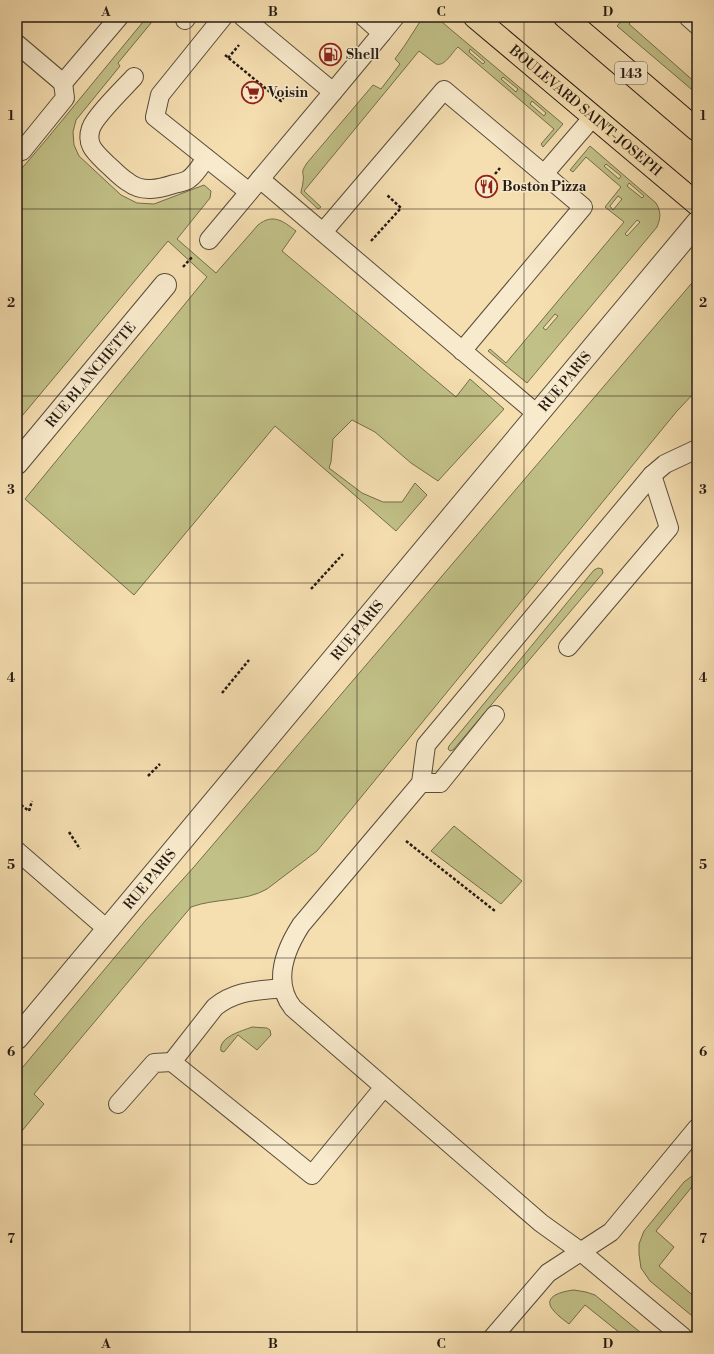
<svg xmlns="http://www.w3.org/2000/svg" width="714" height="1354" font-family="'Libre Bodoni',serif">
<rect width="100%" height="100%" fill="#f5deb0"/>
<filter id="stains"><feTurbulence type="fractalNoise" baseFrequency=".005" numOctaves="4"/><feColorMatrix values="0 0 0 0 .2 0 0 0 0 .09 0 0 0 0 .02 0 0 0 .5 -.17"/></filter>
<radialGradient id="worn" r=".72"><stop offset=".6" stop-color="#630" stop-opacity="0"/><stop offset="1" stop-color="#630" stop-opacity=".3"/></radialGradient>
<g fill="#c1c087" stroke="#736e4d" fill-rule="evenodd">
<path d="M 147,17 L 156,17 L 118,63 L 120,66 L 76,120 L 73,132 L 74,145 L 79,156 L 121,195 L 137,203 L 154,204 L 204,185 L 211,191 L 210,198 L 177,239 L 216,273 L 258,225 C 273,213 283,221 296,231 L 282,251 L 456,397 L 470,379 L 504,409 L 438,481 L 411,463 L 375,432 L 352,420 L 333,439 L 331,462 L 329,468 L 362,493 L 383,502 L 402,502 L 415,483 L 427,495 L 396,531 L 275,426 L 134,595 L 25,499 L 207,277 L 168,241 L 17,422 L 17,174 L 46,140 Z"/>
<path d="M 423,17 L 436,17 L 563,124 L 543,147 L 541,144 L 554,129 L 458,47 C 452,52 445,67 436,64 L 419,51 L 304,191 L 321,207 L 318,209 L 301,193 C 301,189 303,186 303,182 C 305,171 299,175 307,163 L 373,85 L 381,89 L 400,64 L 395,59 L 405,45 ZM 470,49 L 485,62 L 483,64 L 469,52 ZM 503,77 L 518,89 L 516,92 L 501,79 ZM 532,101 L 546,113 L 544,116 L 530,104 Z"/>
<polygon points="625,17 635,17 629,24 697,84 697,94 617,26"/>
<path d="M 590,146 L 656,203 C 661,212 661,217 657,227 L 527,383 L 488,351 L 490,349 L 506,363 L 624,222 L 605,207 L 621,187 L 586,157 L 573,172 L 570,170 ZM 606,164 L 621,176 L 619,179 L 604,166 ZM 629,183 L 644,196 L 642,198 L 627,186 ZM 618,196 L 622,199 L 613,210 L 610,206 ZM 637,220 L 640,222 L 627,236 L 625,234 ZM 555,314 L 558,316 L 546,330 L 543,328 Z"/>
<path d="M 697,277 L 697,390 L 677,411 L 317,851 L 267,889 C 245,902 215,898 191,907 L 34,1094 L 44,1104 L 17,1137 L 17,1074 L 145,921 L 193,868 Z"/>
<polygon points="598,568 602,569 603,573 453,750 450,751 448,749 449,746 594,570"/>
<polygon points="454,826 522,881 501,904 431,851"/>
<path d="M 252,1027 L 267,1028 L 270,1030 L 271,1035 L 257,1050 L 238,1035 L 224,1052 L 221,1051 C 218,1037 242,1031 252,1027 Z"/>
<polygon points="697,1175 697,1185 695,1183 656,1231 674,1247 659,1266 697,1299 697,1320 650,1281 641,1268 639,1254 639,1244 644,1231 684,1182 692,1176"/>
<path d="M 574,1290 L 586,1292 L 595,1295 L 646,1337 L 625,1337 L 585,1305 L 569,1324 C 564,1320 558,1316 554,1311 C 540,1296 564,1291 574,1290 Z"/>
</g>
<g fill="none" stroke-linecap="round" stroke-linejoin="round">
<defs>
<g id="service">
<polyline points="223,17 160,95 155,117 249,192"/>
<polyline points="243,17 333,92 382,33"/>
<polyline points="364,17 382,33 395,17"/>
<polyline points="688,17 697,25"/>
<polyline points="185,20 187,17"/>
<polyline points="17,44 63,83 119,17"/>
<path d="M 134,77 C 124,88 95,116 91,128 C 85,145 96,153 107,164 C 114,170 120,177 128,182 C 142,193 159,189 174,184 C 179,183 185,182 189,179 C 196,174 201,165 206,158"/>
<polyline points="17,147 22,151 65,98 63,83"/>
<polyline points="544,174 593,117"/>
<polyline points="260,179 537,414"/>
<polyline points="323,232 444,90 583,207 462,351"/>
<polyline points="209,240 333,92"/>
<polyline points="568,647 669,528 652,475"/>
<polyline points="421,783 440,783 495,715"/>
<polyline points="17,851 107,929"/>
<path d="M 283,988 C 257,991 236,990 215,1007 L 172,1062 L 312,1175 L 384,1087"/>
<polyline points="118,1104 154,1063 172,1062"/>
<polyline points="493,1337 548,1273 611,1232 697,1128"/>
<path d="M 683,1337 L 580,1251 L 541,1223 L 293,1008 C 272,982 285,950 301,925 L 421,783 L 426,745 L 652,475 L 665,464 L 697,449"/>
</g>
<g id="minor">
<path id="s1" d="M 17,463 L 165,285"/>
<path id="s2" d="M 17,1038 L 697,223"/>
</g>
<g id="primary">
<path id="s3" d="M 475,17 L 697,204"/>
<polyline points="565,17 697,130"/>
</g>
</defs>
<use href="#service" stroke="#594c3a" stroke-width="20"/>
<use href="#minor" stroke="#594c3a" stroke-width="24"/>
<use href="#primary" stroke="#251b13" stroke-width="24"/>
<g stroke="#251b13" stroke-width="2.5" stroke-dasharray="3 2" stroke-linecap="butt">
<polyline points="225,55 281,101 290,90"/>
<polyline points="228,58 239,45"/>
<polyline points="495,174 500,168"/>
<polyline points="371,241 401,208 387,195"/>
<polyline points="183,267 192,257"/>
<polyline points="311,589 343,554"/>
<polyline points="222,693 249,660"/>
<polyline points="148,776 160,764"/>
<polyline points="17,796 20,791"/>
<polyline points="17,802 29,811 32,801"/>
<polyline points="69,832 80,849"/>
<polyline points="406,841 495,911"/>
</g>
<use href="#service" stroke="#f8eacc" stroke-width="18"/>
<use href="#minor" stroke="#f8eacc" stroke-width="22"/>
<use href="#primary" stroke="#f5deb0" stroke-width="22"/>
</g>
<path fill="none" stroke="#251b13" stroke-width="1" stroke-opacity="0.55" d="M 190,17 L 190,1337M 357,17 L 357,1337M 524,17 L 524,1337M 17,209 L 697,209M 17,396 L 697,396M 17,583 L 697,583M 17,771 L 697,771M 17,958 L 697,958M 17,1145 L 697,1145"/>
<defs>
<symbol id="fuel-ring" viewBox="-11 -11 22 22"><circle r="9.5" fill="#f8eacc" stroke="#8f2418" stroke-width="1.5"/><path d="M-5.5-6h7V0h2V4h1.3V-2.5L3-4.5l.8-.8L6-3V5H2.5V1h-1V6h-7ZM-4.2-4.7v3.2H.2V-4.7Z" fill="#8f2418"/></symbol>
<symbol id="supermarket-ring" viewBox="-11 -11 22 22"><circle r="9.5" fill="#f8eacc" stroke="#8f2418" stroke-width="1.5"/><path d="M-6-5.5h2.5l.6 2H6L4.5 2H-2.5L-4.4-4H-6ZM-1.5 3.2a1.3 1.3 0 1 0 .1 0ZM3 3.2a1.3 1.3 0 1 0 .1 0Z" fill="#8f2418"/></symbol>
<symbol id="restaurant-ring" viewBox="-11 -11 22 22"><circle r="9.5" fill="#f8eacc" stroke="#8f2418" stroke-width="1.5"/><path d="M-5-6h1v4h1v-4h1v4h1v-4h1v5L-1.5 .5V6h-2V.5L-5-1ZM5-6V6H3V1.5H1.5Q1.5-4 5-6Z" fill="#8f2418"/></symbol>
</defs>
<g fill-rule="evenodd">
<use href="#fuel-ring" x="318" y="42" width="25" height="25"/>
<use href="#supermarket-ring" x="240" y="80" width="25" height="25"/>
<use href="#restaurant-ring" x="474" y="174" width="25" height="25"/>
</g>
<g text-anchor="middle" stroke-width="3" stroke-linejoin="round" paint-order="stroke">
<rect fill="#f8eacc" stroke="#64594a" stroke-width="1" x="615" y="62" width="32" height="22" rx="3"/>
<g font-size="13" font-weight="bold" fill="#251b13">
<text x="631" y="78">143</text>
</g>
<g font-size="14" font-weight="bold" fill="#251b13" stroke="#f8eacc" text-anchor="start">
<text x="346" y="59">Shell</text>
<text x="268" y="97">Voisin</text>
<text x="502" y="191">Boston Pizza</text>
</g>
<g font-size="14" fill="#251b13" stroke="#f8eacc">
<text dy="5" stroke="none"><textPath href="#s3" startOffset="145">BOULEVARD SAINT-JOSEPH</textPath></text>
<text dy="5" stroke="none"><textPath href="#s1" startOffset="115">RUE BLANCHETTE</textPath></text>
<text dy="5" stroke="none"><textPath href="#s2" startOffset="855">RUE PARIS</textPath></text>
<text dy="5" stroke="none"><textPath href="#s2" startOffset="531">RUE PARIS</textPath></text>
<text dy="5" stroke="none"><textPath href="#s2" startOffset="207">RUE PARIS</textPath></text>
</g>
</g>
<rect width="714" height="1354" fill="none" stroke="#f5deb0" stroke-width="44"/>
<rect x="22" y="22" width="670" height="1310" fill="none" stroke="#251b13" stroke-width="1.5"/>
<g font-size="13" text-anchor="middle" font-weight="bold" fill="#251b13">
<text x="106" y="16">A</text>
<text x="273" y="16">B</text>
<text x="441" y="16">C</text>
<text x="608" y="16">D</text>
<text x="11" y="120">1</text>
<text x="703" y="120">1</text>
<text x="11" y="307">2</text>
<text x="703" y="307">2</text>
<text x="11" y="494">3</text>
<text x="703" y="494">3</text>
<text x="11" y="682">4</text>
<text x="703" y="682">4</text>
<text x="11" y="869">5</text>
<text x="703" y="869">5</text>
<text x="11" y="1056">6</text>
<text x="703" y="1056">6</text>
<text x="11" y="1243">7</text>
<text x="703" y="1243">7</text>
<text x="106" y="1348">A</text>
<text x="273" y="1348">B</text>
<text x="441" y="1348">C</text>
<text x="608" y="1348">D</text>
</g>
<rect width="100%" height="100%" filter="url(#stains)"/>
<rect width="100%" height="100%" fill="url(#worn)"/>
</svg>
